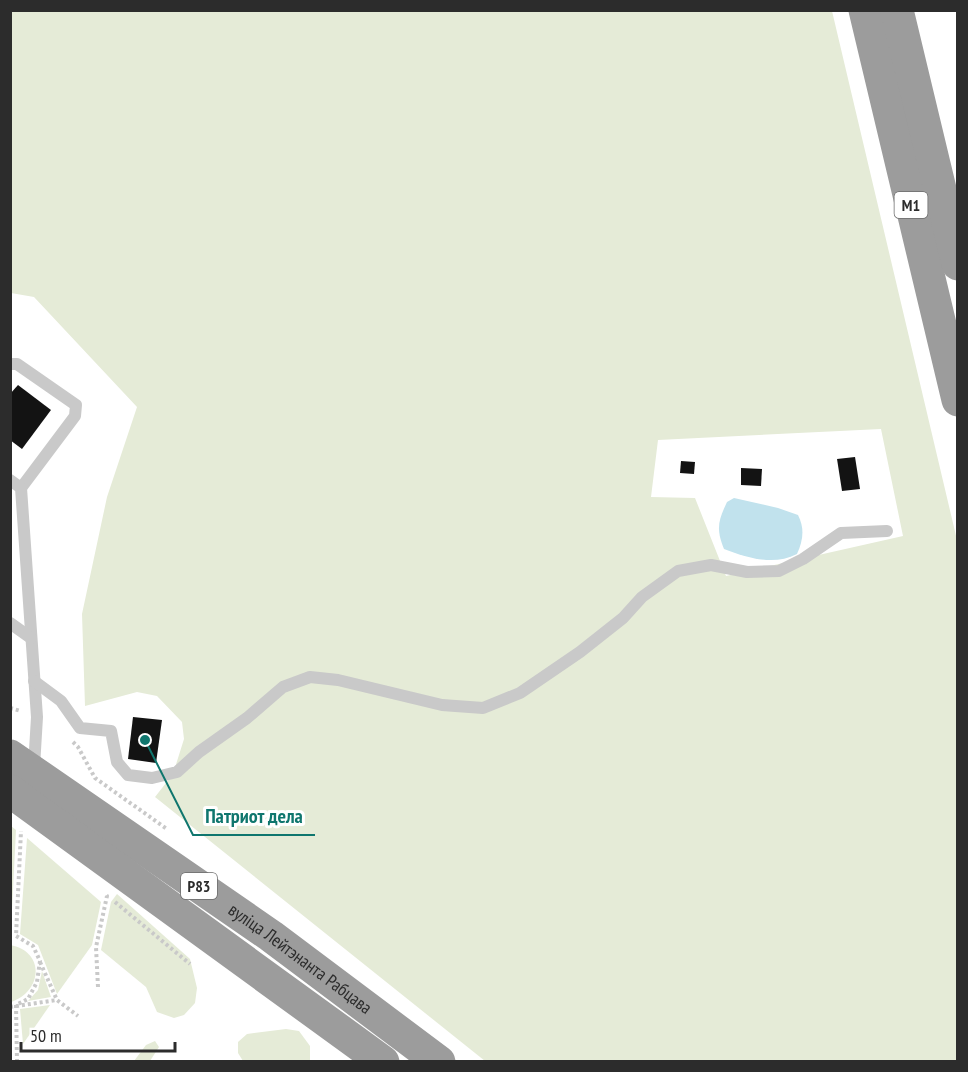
<svg xmlns="http://www.w3.org/2000/svg" width="968" height="1072" font-family="'PT Sans Narrow',sans-serif">
<rect width="100%" height="100%" fill="#fff"/>
<g fill="#e5ebd7" fill-rule="evenodd">
<path d="M 10,11 L 832,11 L 957,540 L 957,1061 L 485,1061 L 155,797 L 173,774 L 184,739 L 182,722 L 157,696 L 137,692 L 85,706 L 82,614 L 107,497 L 137,407 L 34,297 L 11,293 ZM 881,429 L 903,536 L 726,576 L 695,498 L 651,497 L 658,440 Z"/>
<polygon points="11,826 16,830 11,930"/>
<polygon points="27,838 101,902 92,945 57,994 38,945 20,934"/>
<polygon points="117,894 190,959 197,988 195,1003 184,1015 174,1018 157,1012 146,987 101,950 111,902"/>
<path d="M 10,945 C 45,951 43,991 11,1002 Z"/>
<polygon points="42,971 51,997 28,1001 38,990"/>
<polygon points="50,1005 23,1044 20,1009"/>
<polygon points="286,1029 299,1031 310,1046 310,1061 243,1061 238,1053 238,1042 247,1034"/>
<polygon points="155,1041 159,1047 150,1061 134,1061 146,1045"/>
</g>
<path fill="#c1e2ed" d="M 734,498 L 778,508 L 798,515 C 805,529 803,540 797,554 C 774,566 747,558 724,549 C 716,529 718,521 727,502 Z"/>
<g fill="#131313">
<polygon points="18,385 51,410 22,449 10,440 10,394"/>
<polygon points="855,457 860,489 842,491 837,459"/>
<polygon points="681,461 695,462 694,474 680,473"/>
<polygon points="741,468 762,469 761,486 741,485"/>
<polygon points="133,717 162,720 156,763 128,759"/>
</g>
<g fill="none" stroke-linecap="round" stroke-linejoin="round">
<g stroke="#c9c9c9" stroke-width="4" stroke-dasharray="3 3" stroke-linecap="butt">
<polyline points="10,708 21,711"/>
<polyline points="73,742 78,747 95,778 167,829"/>
<polyline points="115,902 190,964"/>
<polyline points="40,962 57,1000 78,1016"/>
<polyline points="98,987 96,947 107,896 105,894"/>
<polyline points="10,1007 57,1000"/>
<polyline points="17,1062 16,1005 28,999 37,982 40,961 33,946 16,936 21,831"/>
</g>
<g stroke="#c9c9c9" stroke-width="12">
<polyline points="10,364 17,364 76,405 75,416 21,488"/>
<polyline points="10,480 21,488 37,717 34,767"/>
<polyline points="10,623 31,638"/>
<polyline points="34,681 61,701 80,728 111,731 117,762 128,775 152,778 177,772 199,752 247,718 283,687 310,677 338,680 442,705 483,708 520,693 580,652 623,618 642,597 678,571 711,565 747,572 779,571 803,559 841,533 887,531"/>
</g>
<g stroke="#9c9c9c" stroke-width="33">
<polyline points="865,10 958,400"/>
<polyline points="897,10 958,264"/>
<path id="s1" d="M 10,756 L 271,936 L 439,1062"/>
<polyline points="10,791 383,1062"/>
</g>
</g>
<g text-anchor="middle" stroke-width="6" stroke-linejoin="round" paint-order="stroke">
<g fill="#fff" stroke="#6b6b6b" stroke-width="1.5">
<rect x="894.5" y="192" width="33" height="26" rx="4.5"/>
<rect x="181" y="873" width="36" height="26" rx="4.5"/>
</g>
<g font-size="16" font-weight="bold" fill="#2c2c2c">
<text x="911" y="211">М1</text>
<text x="199" y="892">Р83</text>
</g>
<g font-size="18" fill="#2c2c2c" stroke="#fff">
<text dy="6" stroke="none"><textPath href="#s1" startOffset="354">вуліца Лейтэнанта Рабцава</textPath></text>
</g>
</g>
<path fill="none" stroke="#0f766e" stroke-width="2" d="M145 740L193 835H315"/>
<circle fill="#0f766e" stroke="#fff" stroke-width="2" cx="145" cy="740" r="6"/>
<g font-size="20" text-anchor="middle" font-weight="bold" fill="#0f766e" stroke="#fff" stroke-width="6" stroke-linejoin="round" paint-order="stroke">
<text x="254" y="823">Патриот дела</text>
</g>
<rect width="968" height="1072" fill="none" stroke="#2c2c2c" stroke-width="24"/>
<path d="M21 1042v9h154v-9" fill="none" stroke="#2c2c2c" stroke-width="3"/>
<text x="30" y="1042" font-size="18" fill="#2c2c2c" stroke="#ffffff" stroke-width="4.5" paint-order="stroke">50 m</text>
</svg>
